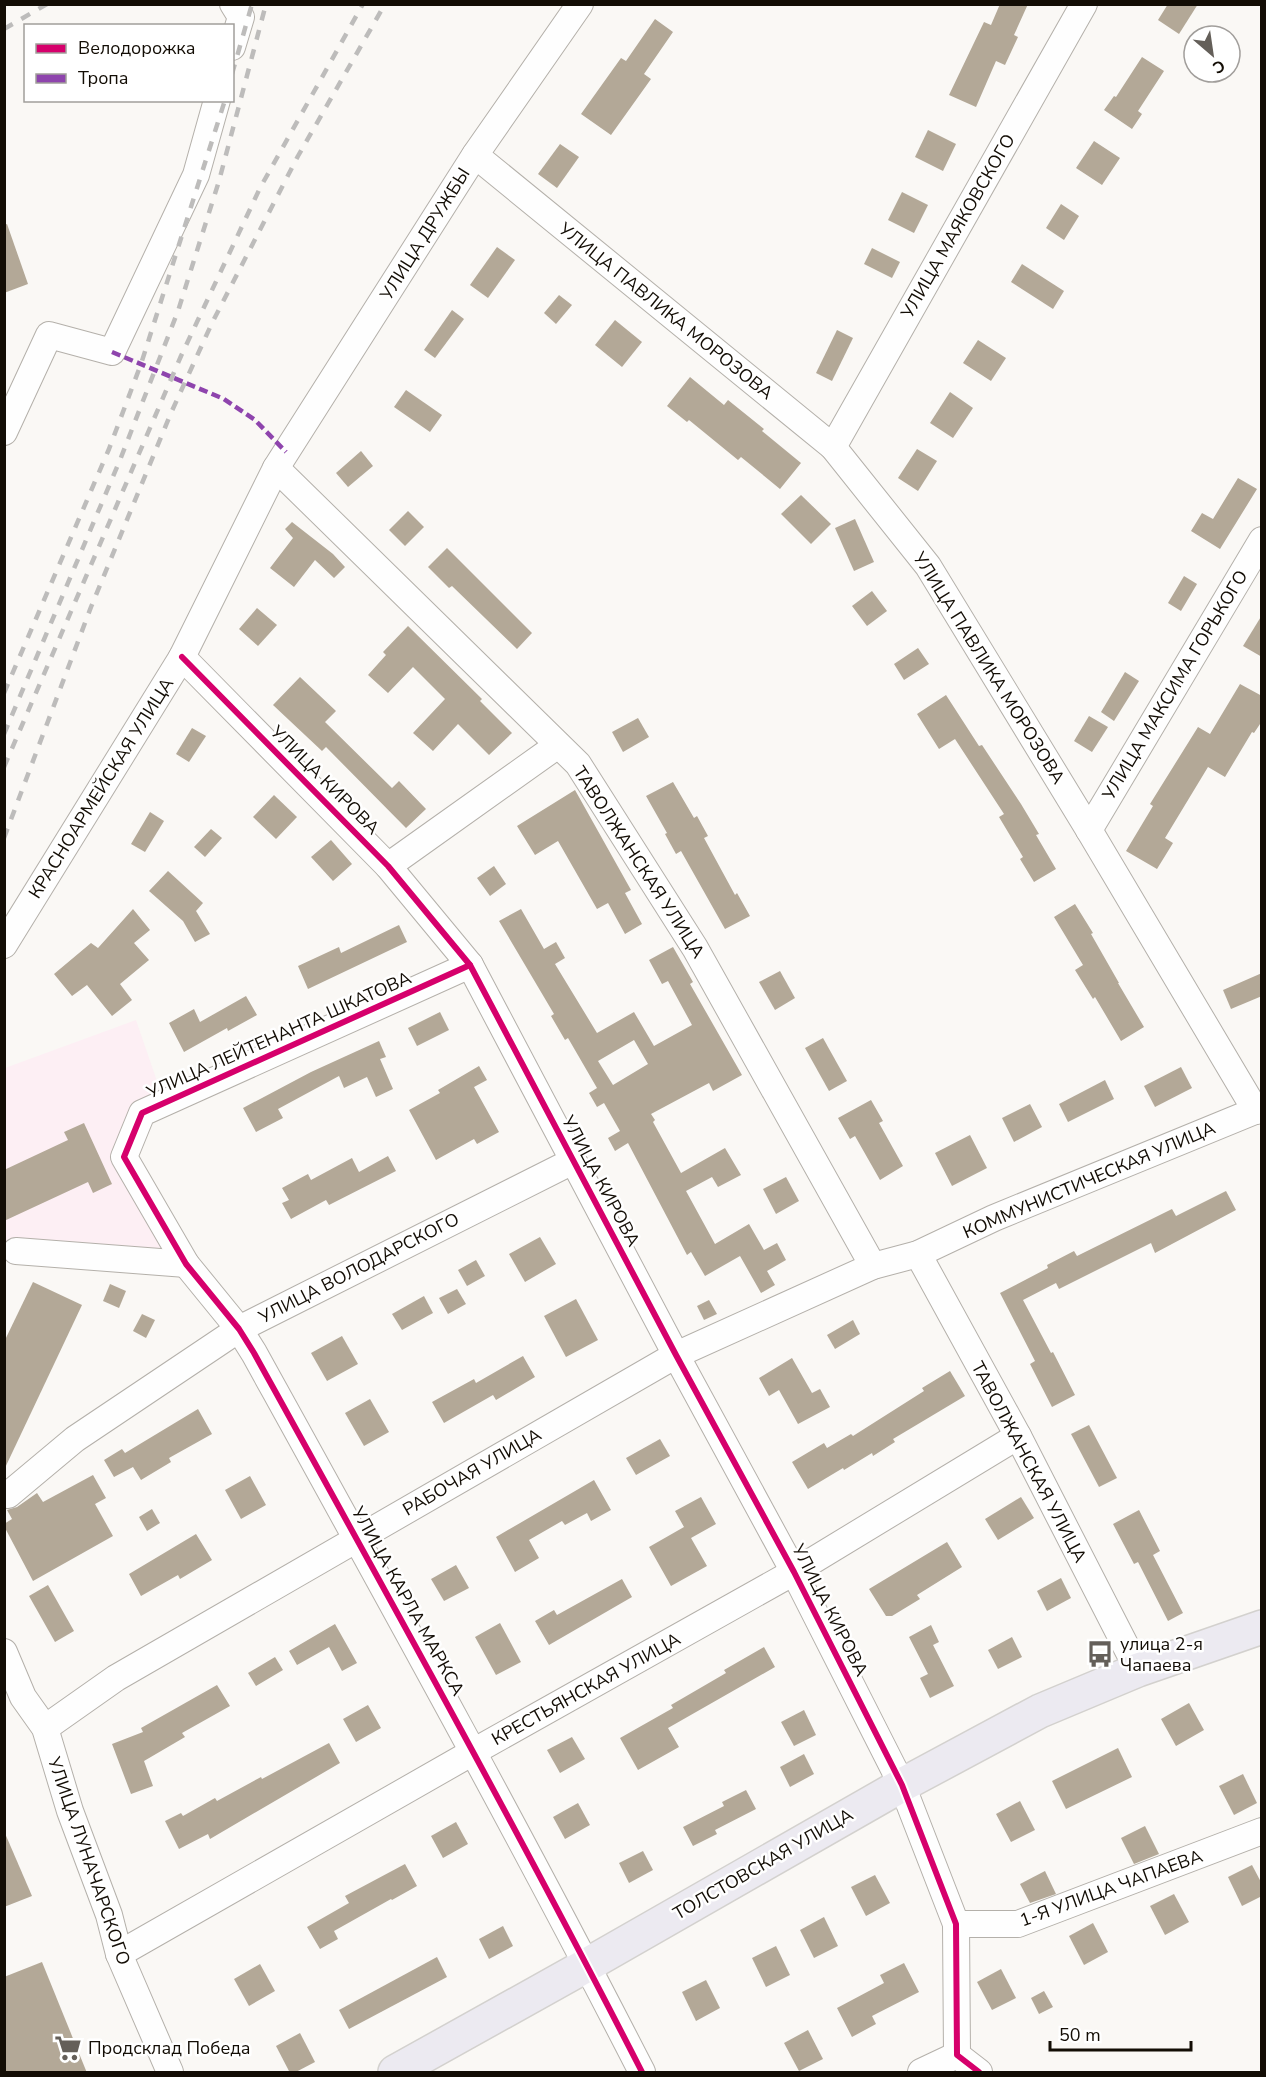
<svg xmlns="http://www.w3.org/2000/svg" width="1266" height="2077" font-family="'Nunito Sans',sans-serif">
<rect width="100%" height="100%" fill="#faf8f5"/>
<polygon fill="#fdeff4" points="136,1020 159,1087 139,1104 116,1158 172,1254 16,1244 5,1246 5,1068"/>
<g fill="#b3a897" fill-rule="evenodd">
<polygon points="1000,4 1028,4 1014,35 1018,37 1005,65 996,61 976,107 949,95 984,22 991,25"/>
<polygon points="1168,4 1198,4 1179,34 1158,20"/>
<polygon points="655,19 673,32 644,74 651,79 611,135 581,114 621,58 626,61"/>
<polygon points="1142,57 1164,71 1138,111 1142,114 1132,129 1104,110 1114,96 1116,97"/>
<polygon points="928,130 956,144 943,171 915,157"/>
<polygon points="1094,141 1120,158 1102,185 1076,168"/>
<polygon points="560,144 579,157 557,188 538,174"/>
<polygon points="902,192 928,205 914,233 888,220"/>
<polygon points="1061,204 1079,216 1064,240 1046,228"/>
<polygon points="7,224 28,284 4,293 4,225"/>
<polygon points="497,247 515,260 488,298 470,285"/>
<polygon points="872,248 900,262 892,278 864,264"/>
<polygon points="1022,264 1064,291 1053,309 1011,282"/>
<polygon points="559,295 572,305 556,324 544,313"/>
<polygon points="452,310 464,319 435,358 424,350"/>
<polygon points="615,320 642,342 622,367 595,345"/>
<polygon points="837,330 853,338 832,381 816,373"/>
<polygon points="978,340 1006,358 991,381 963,363"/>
<polygon points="690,377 724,405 728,400 764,429 762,431 801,463 780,489 741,457 738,460 689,420 687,422 667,406"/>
<polygon points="406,390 442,415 430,432 394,407"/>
<polygon points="950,392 973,408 953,438 930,423"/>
<polygon points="917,449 937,461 918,491 898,478"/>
<polygon points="361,451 373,466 348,487 336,473"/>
<polygon points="1238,478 1257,489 1220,549 1191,531 1202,513 1213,519"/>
<polygon points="801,495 831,524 811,544 781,514"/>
<polygon points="408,511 424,527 405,546 389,530"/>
<polygon points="855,519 874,562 854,571 835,528"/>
<polygon points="292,522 333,554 345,567 334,578 315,560 294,587 270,568 293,538 285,529"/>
<polygon points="447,548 532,633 517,649 452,586 449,588 428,567"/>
<polygon points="1184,576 1197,584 1181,611 1168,603"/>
<polygon points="872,591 887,611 867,626 852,606"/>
<polygon points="257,608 277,625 258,646 239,629"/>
<polygon points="1262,615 1262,657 1243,646"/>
<polygon points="408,626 482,699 480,701 512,733 489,755 458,724 433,751 413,733 445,699 413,667 388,693 368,675 386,655 383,652"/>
<polygon points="918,648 929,664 904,680 894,664"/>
<polygon points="1125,672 1139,681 1114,721 1101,712"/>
<polygon points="300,677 336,711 325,722 392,788 399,781 426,809 406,828 326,747 322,751 273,705"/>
<polygon points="1240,684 1262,696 1262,721 1254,733 1252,732 1225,777 1208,767 1165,838 1173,843 1157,869 1126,851 1153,806 1150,804 1198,727 1210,734"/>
<polygon points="946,695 979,746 982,745 1021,804 1039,834 1036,835 1056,869 1034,882 1020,859 1023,857 999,817 1004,814 955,739 939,749 917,714"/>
<polygon points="1089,716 1108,727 1092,752 1074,741"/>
<polygon points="638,718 649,737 623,752 612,732"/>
<polygon points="192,728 206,736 189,762 176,754"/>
<polygon points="673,782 694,818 697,816 708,836 704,838 735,895 737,893 750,916 725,929 681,851 676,854 665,834 667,833 646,796"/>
<polygon points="575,790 631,890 625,893 642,924 625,934 608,903 597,909 558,841 535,855 517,826"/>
<polygon points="274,795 297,817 276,839 253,817"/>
<polygon points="150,812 164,821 145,852 131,844"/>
<polygon points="211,829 222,838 205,857 194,847"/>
<polygon points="331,840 352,864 333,881 311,857"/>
<polygon points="494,866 506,884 490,896 477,878"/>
<polygon points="168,871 203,903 196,911 210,934 195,942 183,921 149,891"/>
<polygon points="1075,904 1093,933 1091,934 1119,983 1118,983 1144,1027 1121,1041 1095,997 1093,999 1075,970 1083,965 1054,917"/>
<polygon points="133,909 150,930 134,943 149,960 120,984 132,1000 112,1016 87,985 72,996 54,974 91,943 98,948"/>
<path d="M 521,909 L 544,949 L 556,942 L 565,958 L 555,964 L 597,1033 L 634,1012 L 654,1046 L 692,1025 L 668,981 L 662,984 L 649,960 L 673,947 L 693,982 L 690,984 L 742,1075 L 713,1091 L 709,1083 L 651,1114 L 655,1120 L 653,1122 L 681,1173 L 725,1148 L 741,1175 L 718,1187 L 712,1177 L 686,1191 L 715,1244 L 749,1224 L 764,1250 L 777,1243 L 786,1260 L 767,1271 L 775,1285 L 761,1293 L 740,1256 L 705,1276 L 691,1252 L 687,1255 L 628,1143 L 615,1151 L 608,1138 L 620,1131 L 604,1103 L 597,1107 L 589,1093 L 597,1088 L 568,1038 L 565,1040 L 551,1016 L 554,1014 L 499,921 ZM 634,1040 L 648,1064 L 613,1085 L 598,1061 Z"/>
<polygon points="399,925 407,942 308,989 298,966 339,947 341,953"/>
<polygon points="780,971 795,998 775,1010 759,982"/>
<polygon points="1262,973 1262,996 1231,1009 1223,990"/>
<polygon points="246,996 257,1015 228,1031 227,1028 184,1052 169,1023 194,1009 200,1022"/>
<polygon points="440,1012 449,1030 417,1046 408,1028"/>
<polygon points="823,1038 847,1081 829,1091 805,1048"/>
<polygon points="379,1041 386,1057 380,1059 393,1089 376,1097 367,1077 344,1088 339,1076 278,1109 283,1118 256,1132 243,1108 311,1072"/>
<polygon points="479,1066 487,1080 474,1087 499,1132 477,1144 474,1139 436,1160 409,1110 440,1093 438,1090"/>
<polygon points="1181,1067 1192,1088 1155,1107 1144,1086"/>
<polygon points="1105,1080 1114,1099 1068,1122 1059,1104"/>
<polygon points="871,1100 883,1121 879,1123 903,1166 880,1180 855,1136 850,1139 838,1118"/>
<polygon points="1030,1104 1042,1127 1014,1142 1002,1118"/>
<polygon points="84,1123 112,1184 93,1193 88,1182 4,1221 4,1170 68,1140 64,1132"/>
<polygon points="970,1135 987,1168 952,1186 935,1153"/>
<polygon points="388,1156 396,1171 329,1205 326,1200 291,1219 282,1203 289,1200 282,1188 308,1174 311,1180 352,1158 359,1172"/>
<polygon points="786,1177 799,1201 776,1214 763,1189"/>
<polygon points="1226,1191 1236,1210 1155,1253 1151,1243 1059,1289 1056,1283 1023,1300 1051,1353 1053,1352 1075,1395 1052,1407 1030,1364 1035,1361 1000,1293 1048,1268 1047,1265 1074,1251 1077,1256 1172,1209 1176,1216"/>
<polygon points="540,1237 556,1264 525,1282 509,1254"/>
<polygon points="476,1260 485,1276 467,1286 458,1270"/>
<polygon points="33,1282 82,1305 4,1470 4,1342"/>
<polygon points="110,1284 126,1291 119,1308 103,1301"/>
<polygon points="457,1289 466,1304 448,1314 439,1298"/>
<polygon points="424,1296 433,1313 402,1330 392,1314"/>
<polygon points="576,1299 598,1340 566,1357 544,1316"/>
<polygon points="709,1300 717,1314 704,1320 697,1306"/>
<polygon points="142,1314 155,1320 146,1338 133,1331"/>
<polygon points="853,1320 860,1334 835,1349 827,1335"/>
<polygon points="342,1336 358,1364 327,1381 311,1353"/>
<polygon points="523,1356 535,1377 496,1400 493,1395 444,1423 432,1402 474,1379 476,1383"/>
<polygon points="792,1358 812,1393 820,1389 830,1407 798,1424 779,1390 769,1396 759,1378"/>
<polygon points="950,1371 965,1396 893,1439 895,1442 873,1456 872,1453 844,1470 843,1468 808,1489 792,1462 824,1443 827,1448 851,1434 853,1436 924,1391 922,1388"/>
<polygon points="370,1399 389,1432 364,1446 345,1413"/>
<polygon points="198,1409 212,1434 169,1458 171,1462 141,1480 133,1467 114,1477 104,1460 122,1449 125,1453"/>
<polygon points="1089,1425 1117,1478 1099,1487 1071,1434"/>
<polygon points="660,1439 670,1456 636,1475 626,1458"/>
<polygon points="93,1475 106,1498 95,1504 113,1536 33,1581 4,1526 4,1524 12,1519 7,1510 17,1507 37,1493 43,1502"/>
<polygon points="250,1476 266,1505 241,1519 225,1490"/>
<polygon points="594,1480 611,1510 591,1521 587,1513 565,1525 562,1521 529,1540 539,1558 515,1572 496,1537"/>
<polygon points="701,1497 716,1524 691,1538 707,1566 671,1586 649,1547 684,1527 675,1511"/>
<polygon points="1021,1497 1034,1518 998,1540 985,1519"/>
<polygon points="152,1509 160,1523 147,1531 139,1517"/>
<polygon points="1139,1510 1160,1551 1153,1555 1183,1613 1168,1621 1138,1562 1134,1564 1113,1524"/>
<polygon points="196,1534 212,1560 180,1579 178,1575 141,1596 129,1574"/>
<polygon points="947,1542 962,1567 917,1595 920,1599 892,1616 886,1616 869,1589"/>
<polygon points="456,1565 469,1588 444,1601 431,1579"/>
<polygon points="1061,1578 1071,1598 1047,1611 1037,1591"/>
<polygon points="622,1579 632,1597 549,1645 535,1621 554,1610 557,1615"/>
<polygon points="48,1585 74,1631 55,1642 29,1596"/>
<polygon points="500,1623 521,1662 496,1675 475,1637"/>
<polygon points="335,1624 357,1663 342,1671 329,1647 297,1665 289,1651"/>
<polygon points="931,1625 939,1642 933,1645 954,1686 930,1698 920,1678 928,1674 909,1637"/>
<polygon points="1012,1637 1022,1657 998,1669 988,1650"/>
<polygon points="764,1647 775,1667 668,1728 679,1747 638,1770 620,1738 673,1708 671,1705 726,1673 724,1670"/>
<polygon points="275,1657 283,1670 256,1686 248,1673"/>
<polygon points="217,1685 230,1706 182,1733 185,1737 144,1761 153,1786 131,1794 112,1744 143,1732 141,1728"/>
<polygon points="1189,1703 1204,1730 1176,1746 1161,1719"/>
<polygon points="368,1705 381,1728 356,1742 343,1719"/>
<polygon points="804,1710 816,1735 794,1746 781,1722"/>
<polygon points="572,1737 585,1759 560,1773 547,1750"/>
<polygon points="329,1743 340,1763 210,1839 208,1834 179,1849 165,1821 181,1813 183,1816 215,1798 217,1801 261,1777 262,1779"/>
<polygon points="1118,1748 1132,1777 1066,1809 1052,1781"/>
<polygon points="804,1754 814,1774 790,1787 780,1767"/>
<polygon points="1243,1774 1257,1803 1234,1815 1219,1786"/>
<polygon points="746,1790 756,1809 715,1830 717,1834 693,1846 683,1827 724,1806 722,1802"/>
<polygon points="1020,1801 1035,1830 1011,1842 996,1814"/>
<polygon points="578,1803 590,1825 565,1839 553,1817"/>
<polygon points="456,1822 468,1844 443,1858 431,1836"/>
<polygon points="1145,1826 1159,1854 1134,1864 1121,1838"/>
<polygon points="4,1831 32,1896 4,1907"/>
<polygon points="643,1851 653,1870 629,1883 619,1863"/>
<polygon points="405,1864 417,1886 392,1900 391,1899 334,1931 338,1939 320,1949 307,1927 349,1903 345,1896"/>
<polygon points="1252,1865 1262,1884 1262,1896 1242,1906 1228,1877"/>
<polygon points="1045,1871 1056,1894 1030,1903 1020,1884"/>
<polygon points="875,1875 890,1903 866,1916 851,1887"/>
<polygon points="1174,1894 1189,1922 1165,1935 1150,1906"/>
<polygon points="824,1917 838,1946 814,1958 800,1930"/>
<polygon points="1093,1923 1108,1952 1084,1965 1069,1936"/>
<polygon points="503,1926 513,1946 489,1959 479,1939"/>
<polygon points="776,1946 790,1975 766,1987 752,1958"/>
<polygon points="437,1957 447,1977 349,2029 339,2010"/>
<polygon points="42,1962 87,2073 4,2073 4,1977"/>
<polygon points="904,1963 919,1992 872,2016 876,2024 852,2037 837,2008 884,1983 880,1975"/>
<polygon points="260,1964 275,1991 249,2006 234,1979"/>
<polygon points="1001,1969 1016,1998 992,2010 977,1982"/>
<polygon points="706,1980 720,2008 696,2021 682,1992"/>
<polygon points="1044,1991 1053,2007 1039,2014 1031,1998"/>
<polygon points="808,2030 823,2059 799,2071 784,2043"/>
<polygon points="300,2033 315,2062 294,2073 290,2073 276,2046"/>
</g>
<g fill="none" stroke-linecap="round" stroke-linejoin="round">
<defs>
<g id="minor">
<polyline points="232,47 241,17 233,4"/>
<polyline points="475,155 833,447 928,566 1089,830 1256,1111"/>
<polyline points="4,432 49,335 112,352 196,175 217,100"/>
<polyline points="833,447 1084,4"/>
<polyline points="276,468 578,764 695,948 873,1266"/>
<polyline points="182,657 388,866 470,965 676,1355 794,1572 902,1785 956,1924 957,2055 979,2072"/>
<polyline points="1089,830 1262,540"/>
<polyline points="388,866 558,745"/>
<polyline points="4,945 182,657 276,468 475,155 580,4"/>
<path d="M 470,965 L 142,1113 L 124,1157 L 186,1264 L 239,1329 L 254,1353 C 386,1592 518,1830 642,2072"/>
<polyline points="16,1251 186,1264"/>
<polyline points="918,1254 1018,1436 1138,1670"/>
<polyline points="8,1495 75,1439 239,1329 573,1161"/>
<polyline points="4,1652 23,1697 45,1728 70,1811 109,1915 119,1954 170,2072"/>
<polyline points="45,1728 116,1678 676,1355 873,1266 918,1254 994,1218 1262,1108"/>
<polyline points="956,1924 1018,1924 1262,1831"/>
<polyline points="119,1954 473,1752 794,1572 1018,1436"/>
<polyline points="921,2072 957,2055"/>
</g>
<polyline id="major" points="395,2072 587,1965 902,1785 1040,1711 1138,1670 1262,1627"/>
</defs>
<use href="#minor" stroke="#b4b0aa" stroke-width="28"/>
<use href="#major" stroke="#d3d1ce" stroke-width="36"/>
<use href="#minor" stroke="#fefefe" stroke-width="26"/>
<use href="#major" stroke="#eceaf1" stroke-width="33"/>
<g stroke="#bdbcbb" stroke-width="4.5" stroke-dasharray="10 10" stroke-linecap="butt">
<polyline points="4,29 47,4"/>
<polyline points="232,74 252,4"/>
<polyline points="4,693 109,449 141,364 225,100"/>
<polyline points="4,734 120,460 178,311 219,181 266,4"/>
<polyline points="4,767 181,356 260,188 363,4"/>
<polyline points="4,838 91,607 171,413 212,323 298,156 385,4"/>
</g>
<polyline stroke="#8e44ad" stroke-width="4.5" stroke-dasharray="9 4.5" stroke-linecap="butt" points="112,352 224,399 255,420 286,452"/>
<defs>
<g id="cycleway">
<polyline points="182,657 388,866 470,965 676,1355 794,1572 902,1785 956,1924 957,2055 979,2072"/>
<path d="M 470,965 L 142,1113 L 124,1157 L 186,1264 L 239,1329 L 254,1353 C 386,1592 518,1830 642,2072"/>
</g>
</defs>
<use href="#cycleway" stroke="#fff" stroke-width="10"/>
<use href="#cycleway" stroke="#d6006c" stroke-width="6"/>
</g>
<defs>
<symbol id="bus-bare" viewBox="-9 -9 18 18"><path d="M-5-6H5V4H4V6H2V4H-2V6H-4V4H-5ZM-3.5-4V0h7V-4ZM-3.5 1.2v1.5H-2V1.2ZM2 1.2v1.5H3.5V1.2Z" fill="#645f59" stroke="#fff" stroke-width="2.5" paint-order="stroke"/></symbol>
<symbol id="supermarket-bare" viewBox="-9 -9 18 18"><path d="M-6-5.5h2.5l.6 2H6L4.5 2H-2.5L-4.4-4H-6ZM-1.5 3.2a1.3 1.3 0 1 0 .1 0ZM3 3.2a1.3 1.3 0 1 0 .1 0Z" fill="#645f59" stroke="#fff" stroke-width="2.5" paint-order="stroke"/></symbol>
</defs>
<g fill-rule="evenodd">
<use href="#bus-bare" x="1081" y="1635" width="38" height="38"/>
<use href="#supermarket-bare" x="49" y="2029" width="38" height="38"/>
</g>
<g text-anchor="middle" stroke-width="5" stroke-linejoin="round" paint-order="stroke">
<g font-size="18" fill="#130d05" stroke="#fff">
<text transform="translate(958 226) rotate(-60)" y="6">УЛИЦА МАЯКОВСКОГО</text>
<text transform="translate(425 234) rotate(-58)" y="6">УЛИЦА ДРУЖБЫ</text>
<text transform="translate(666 311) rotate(39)" y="6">УЛИЦА ПАВЛИКА МОРОЗОВА</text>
<text transform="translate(989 668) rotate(58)" y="6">УЛИЦА ПАВЛИКА МОРОЗОВА</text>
<text transform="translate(1175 685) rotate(-59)" y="6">УЛИЦА МАКСИМА ГОРЬКОГО</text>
<text transform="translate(325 780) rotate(45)" y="6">УЛИЦА КИРОВА</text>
<text transform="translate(101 788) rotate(-58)" y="6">КРАСНОАРМЕЙСКАЯ УЛИЦА</text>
<text transform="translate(639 862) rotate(57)" y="6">ТАВОЛЖАНСКАЯ УЛИЦА</text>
<text transform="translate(279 1035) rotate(-24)" y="6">УЛИЦА ЛЕЙТЕНАНТА ШКАТОВА</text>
<text transform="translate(1089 1180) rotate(-23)" y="6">КОММУНИСТИЧЕСКАЯ УЛИЦА</text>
<text transform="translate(601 1181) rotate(62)" y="6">УЛИЦА КИРОВА</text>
<text transform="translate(359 1268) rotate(-27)" y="6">УЛИЦА ВОЛОДАРСКОГО</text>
<text transform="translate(1029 1462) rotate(62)" y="6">ТАВОЛЖАНСКАЯ УЛИЦА</text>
<text transform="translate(472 1472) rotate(-30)" y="6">РАБОЧАЯ УЛИЦА</text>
<text transform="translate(408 1601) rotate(61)" y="6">УЛИЦА КАРЛА МАРКСА</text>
<text transform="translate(830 1610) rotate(63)" y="6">УЛИЦА КИРОВА</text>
<text transform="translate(586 1689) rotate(-29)" y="6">КРЕСТЬЯНСКАЯ УЛИЦА</text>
<text transform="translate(89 1861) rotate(71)" y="6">УЛИЦА ЛУНАЧАРСКОГО</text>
<text transform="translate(763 1864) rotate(-30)" y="6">ТОЛСТОВСКАЯ УЛИЦА</text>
<text transform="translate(1111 1888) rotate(-20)" y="6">1-Я УЛИЦА ЧАПАЕВА</text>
</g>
<g font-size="18" fill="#130d05" stroke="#fff" text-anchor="start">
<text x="1120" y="1650">улица 2-я<tspan x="1120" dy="21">Чапаева</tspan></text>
<text x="88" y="2054">Продсклад Победа</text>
</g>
</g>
<rect width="1266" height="2077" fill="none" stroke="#130d05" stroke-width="12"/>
<rect x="24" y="24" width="210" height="78" fill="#ffffff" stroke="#a19e9b" stroke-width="1.5"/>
<rect x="36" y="44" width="30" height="9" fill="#d6006c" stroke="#a19e9b" stroke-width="1.5"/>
<text x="78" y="54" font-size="18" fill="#130d05">Велодорожка</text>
<rect x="36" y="74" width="30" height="9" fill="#8e44ad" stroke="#a19e9b" stroke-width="1.5"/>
<text x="78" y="84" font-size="18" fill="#130d05">Тропа</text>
<g transform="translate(1212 54) rotate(151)"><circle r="28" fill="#ffffff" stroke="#a19e9b" stroke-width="1.5"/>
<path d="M0-4.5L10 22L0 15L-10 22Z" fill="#645f59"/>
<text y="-9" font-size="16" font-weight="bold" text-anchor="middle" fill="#130d05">С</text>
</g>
<path d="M1050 2041v9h141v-9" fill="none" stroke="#130d05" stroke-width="3"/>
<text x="1059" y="2041" font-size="18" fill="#130d05" stroke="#ffffff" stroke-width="4.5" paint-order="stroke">50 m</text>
</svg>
